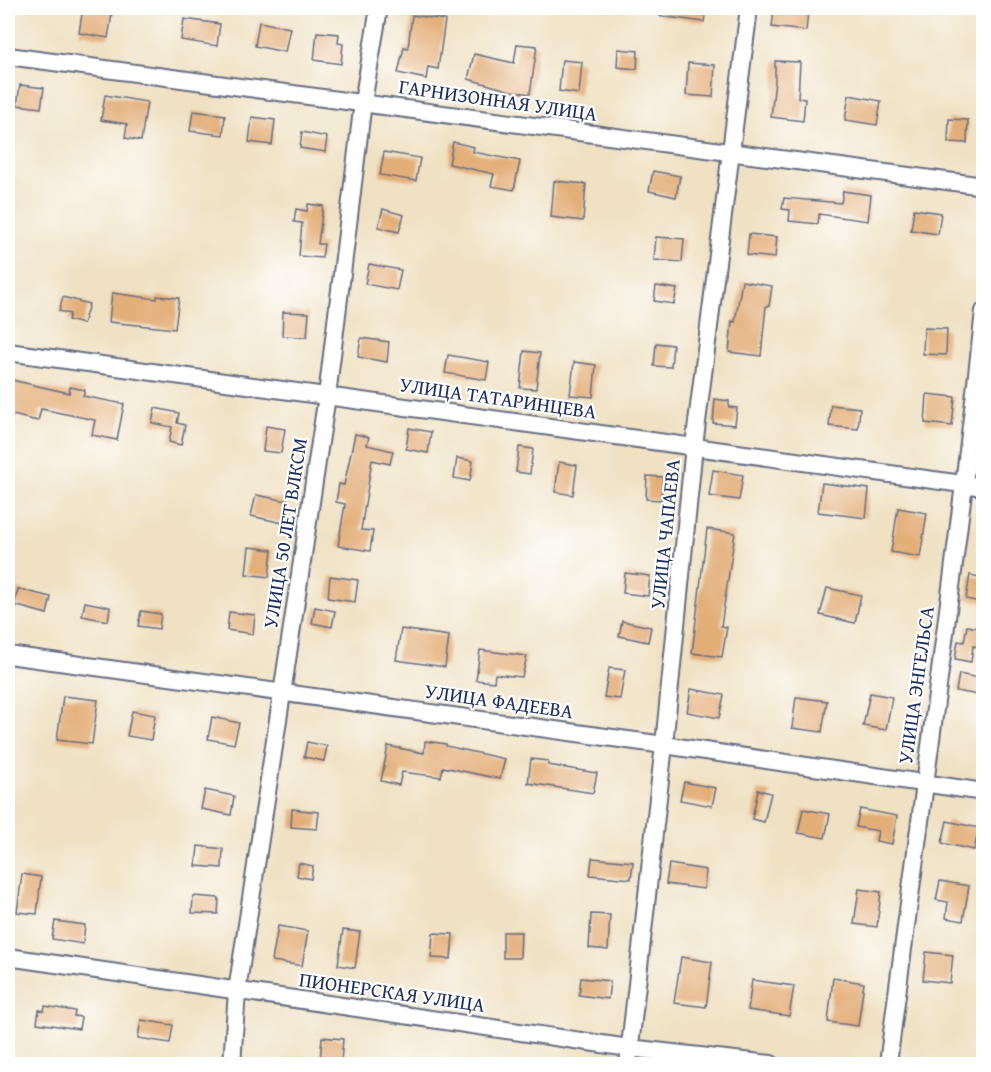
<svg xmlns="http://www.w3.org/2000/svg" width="991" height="1072" font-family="'Gentium Book Plus',serif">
<rect width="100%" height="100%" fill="#fff"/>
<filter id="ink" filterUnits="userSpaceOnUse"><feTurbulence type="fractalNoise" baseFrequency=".0167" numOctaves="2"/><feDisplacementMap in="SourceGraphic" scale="12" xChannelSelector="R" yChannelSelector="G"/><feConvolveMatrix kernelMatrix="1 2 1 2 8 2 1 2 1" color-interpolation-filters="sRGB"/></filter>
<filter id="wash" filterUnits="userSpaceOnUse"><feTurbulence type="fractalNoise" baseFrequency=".008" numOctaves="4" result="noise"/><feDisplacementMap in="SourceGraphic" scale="24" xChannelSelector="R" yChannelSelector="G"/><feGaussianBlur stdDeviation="1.35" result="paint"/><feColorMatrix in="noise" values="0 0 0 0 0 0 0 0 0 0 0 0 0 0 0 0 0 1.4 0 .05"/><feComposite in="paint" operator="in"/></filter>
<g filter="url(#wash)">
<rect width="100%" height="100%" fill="#efe1c2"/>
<g id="blocks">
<g fill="#e3af79">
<polygon points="83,8 113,8 108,38 79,33"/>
<polygon points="661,8 706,8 704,22 660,16"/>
<polygon points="774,8 808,12 806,31 772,27"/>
<polygon points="412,15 445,20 438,69 428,67 426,79 398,73 404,47 408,48"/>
<polygon points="184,19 220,24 217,46 181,40"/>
<polygon points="259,22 290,28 285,52 255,46"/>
<polygon points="317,32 339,34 338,43 343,44 341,64 314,60"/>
<polygon points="517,44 537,46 530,94 511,91 468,79 474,54 514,63"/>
<polygon points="618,49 638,51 637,69 617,67"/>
<polygon points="562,60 582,62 579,94 559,91"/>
<polygon points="775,61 800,62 798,98 805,99 803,121 771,117 775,81"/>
<polygon points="688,63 715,65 713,97 686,95"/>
<polygon points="20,85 44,88 41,108 17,105"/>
<polygon points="105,95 147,102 141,141 125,138 127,124 101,120"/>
<polygon points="849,95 881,101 877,125 845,120"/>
<polygon points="193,111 225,115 223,135 190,131"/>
<polygon points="252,117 275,120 272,145 249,142"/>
<polygon points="949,119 968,120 967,143 948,142"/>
<polygon points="302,132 327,137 325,152 300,148"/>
<polygon points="453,142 474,147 473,152 520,161 514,190 491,186 494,174 449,164"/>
<polygon points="384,152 420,158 416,181 380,175"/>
<polygon points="653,171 680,176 676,197 649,191"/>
<polygon points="554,181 586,184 583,221 551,217"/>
<polygon points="843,191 871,195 868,221 819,214 818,224 789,221 790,210 782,209 784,198 841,203"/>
<polygon points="308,204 323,206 318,244 324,244 322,258 299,256 302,223 294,222 296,209 307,211"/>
<polygon points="383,209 404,215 399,232 378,227"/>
<polygon points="914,209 941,213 938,234 911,230"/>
<polygon points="749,234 777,237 775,258 747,255"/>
<polygon points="656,237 684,239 682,262 654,260"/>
<polygon points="369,264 401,270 397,290 365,284"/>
<polygon points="742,281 772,286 769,306 766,306 761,356 729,352 732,321 735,322"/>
<polygon points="656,286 677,289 674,304 654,301"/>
<polygon points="112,293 157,299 157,296 179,298 175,329 109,322"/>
<polygon points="63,297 89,304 83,324 68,320 70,314 59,311"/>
<polygon points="283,312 309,313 307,337 282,336"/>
<polygon points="924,328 947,329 946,355 923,354"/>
<polygon points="361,338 389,342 387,362 358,357"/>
<polygon points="656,343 673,345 671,367 654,366"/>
<polygon points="524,351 540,353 536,389 520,388"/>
<polygon points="448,355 489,362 486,380 445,373"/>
<polygon points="574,362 596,365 593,397 570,395"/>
<polygon points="12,380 69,393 70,387 85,390 83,396 124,404 117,440 92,435 95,420 41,409 38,421 8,414 8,400"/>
<polygon points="927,394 955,397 952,426 925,423"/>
<polygon points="715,399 729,401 729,407 737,408 735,425 713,423"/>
<polygon points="831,405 860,408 858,429 829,426"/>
<polygon points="155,408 179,413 177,423 185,425 181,445 169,442 172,427 152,423"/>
<polygon points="266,426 285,429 281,453 263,451"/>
<polygon points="409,428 431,432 428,453 406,449"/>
<polygon points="355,434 369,437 367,445 393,451 390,464 372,460 361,530 373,531 370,551 338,546 345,504 336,502 339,484 344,485"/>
<polygon points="519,447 533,449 530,474 516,472"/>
<polygon points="457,458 473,461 470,481 454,478"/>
<polygon points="559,462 577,465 573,495 555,492"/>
<polygon points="713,470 743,475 739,500 709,496"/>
<polygon points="647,476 663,477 661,500 646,499"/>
<polygon points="822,483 869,489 866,518 818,512"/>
<polygon points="256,495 288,501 283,523 251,516"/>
<polygon points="898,508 927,513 920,557 891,552"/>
<polygon points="707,529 735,533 721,626 727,627 722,657 692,653"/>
<polygon points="249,547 272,550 269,577 246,574"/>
<polygon points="625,573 650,576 648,596 623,593"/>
<polygon points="970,575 984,578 984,603 966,599"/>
<polygon points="330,576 358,580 355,602 328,598"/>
<polygon points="827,588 861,595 855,623 820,615"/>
<polygon points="18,589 51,597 47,614 14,605"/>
<polygon points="85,602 110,607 108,621 82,616"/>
<polygon points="315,607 335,611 332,627 312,623"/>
<polygon points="141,611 161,614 159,629 138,626"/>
<polygon points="229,612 255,615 253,634 227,630"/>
<polygon points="622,621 651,627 648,642 619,636"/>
<polygon points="967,626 984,629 984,648 973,646 971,662 955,659 958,641 964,642"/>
<polygon points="401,629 449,636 445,667 396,660"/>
<polygon points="480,650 527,656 522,677 495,674 494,682 476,680"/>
<polygon points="609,668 625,670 620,699 604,697"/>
<polygon points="959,674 984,679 984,696 956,691"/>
<polygon points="691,689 724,695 719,718 687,712"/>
<polygon points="870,693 892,697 886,730 863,726"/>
<polygon points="63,696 98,700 92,744 57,740"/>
<polygon points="796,697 827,701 822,732 792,728"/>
<polygon points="132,711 155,715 151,740 127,736"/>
<polygon points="212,717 239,723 234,744 208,739"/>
<polygon points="425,741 446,744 446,746 505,759 500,779 443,767 441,777 402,772 399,785 381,781 388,746 424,753"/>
<polygon points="307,742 327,746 324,761 304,757"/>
<polygon points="531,759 548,761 548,765 597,773 593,793 528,783"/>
<polygon points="684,782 716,788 712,806 680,800"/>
<polygon points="205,790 234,796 231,815 201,809"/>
<polygon points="758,790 771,793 764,822 752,819"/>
<polygon points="292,809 319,812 317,829 291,827"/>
<polygon points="803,809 830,814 825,838 798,833"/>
<polygon points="860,809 897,816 892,844 876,841 878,831 856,827"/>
<polygon points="947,821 979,828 974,850 942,843"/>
<polygon points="198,846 223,849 222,868 196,866"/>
<polygon points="592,858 633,862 631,879 590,875"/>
<polygon points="299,863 313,866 311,879 297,876"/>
<polygon points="669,864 706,870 704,889 666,884"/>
<polygon points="22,874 41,877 37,914 17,912"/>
<polygon points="940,881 969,886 963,921 946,918 948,902 936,900"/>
<polygon points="859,889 881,892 877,927 854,924"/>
<polygon points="193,896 219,898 218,914 192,913"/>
<polygon points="591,914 610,915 608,950 589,948"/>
<polygon points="55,921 85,925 83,944 52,939"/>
<polygon points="278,926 308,931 302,966 272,961"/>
<polygon points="343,930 360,932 355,968 338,965"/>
<polygon points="503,932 521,932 520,958 503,958"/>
<polygon points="433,933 453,934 451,959 431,958"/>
<polygon points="926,952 953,955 950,983 923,980"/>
<polygon points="681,957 712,962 706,1007 674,1003"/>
<polygon points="581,978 610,981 608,999 579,995"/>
<polygon points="833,978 864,983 858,1026 828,1022"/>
<polygon points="752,980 794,986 789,1016 748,1010"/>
<polygon points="45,1006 75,1011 74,1016 81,1017 79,1029 37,1023 39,1010 44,1011"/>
<polygon points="141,1020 173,1025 170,1043 138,1038"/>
<polygon points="322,1037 343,1039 341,1062 320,1061"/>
</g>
</g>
</g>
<g filter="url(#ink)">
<use href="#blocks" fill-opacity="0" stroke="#656d81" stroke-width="1.5"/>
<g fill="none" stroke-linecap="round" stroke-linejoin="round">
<defs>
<g id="street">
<polyline points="8,56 984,186"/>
<polyline points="8,352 984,487"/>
<polyline points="8,655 664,745 984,792"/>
<polyline points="8,957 629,1048 771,1064"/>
<polyline points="232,1064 237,991 327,396 363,102 379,8"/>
<polyline points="628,1064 664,745 694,446 749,8"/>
<path d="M 888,1064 C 920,813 957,562 984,311"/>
</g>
</defs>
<use href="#street" stroke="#656d81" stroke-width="20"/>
<use href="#street" stroke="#fff" stroke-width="16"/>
</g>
</g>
<g text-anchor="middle" stroke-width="4.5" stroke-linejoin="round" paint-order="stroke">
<g font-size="20" fill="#1b2f5e" stroke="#fff">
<text transform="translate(498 100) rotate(8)" y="7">ГАРНИЗОННАЯ УЛИЦА</text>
<text transform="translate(498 398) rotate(8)" y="7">УЛИЦА ТАТАРИНЦЕВА</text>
<text transform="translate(285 533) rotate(-81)" y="7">УЛИЦА 50 ЛЕТ ВЛКСМ</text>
<text transform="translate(665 534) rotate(-84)" y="7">УЛИЦА ЧАПАЕВА</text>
<text transform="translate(916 685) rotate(-82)" y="7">УЛИЦА ЭНГЕЛЬСА</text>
<text transform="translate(499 701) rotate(8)" y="7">УЛИЦА ФАДЕЕВА</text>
<text transform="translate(392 992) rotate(8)" y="7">ПИОНЕРСКАЯ УЛИЦА</text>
</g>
</g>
<rect width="991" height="1072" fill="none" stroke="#fff" stroke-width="30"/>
</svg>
